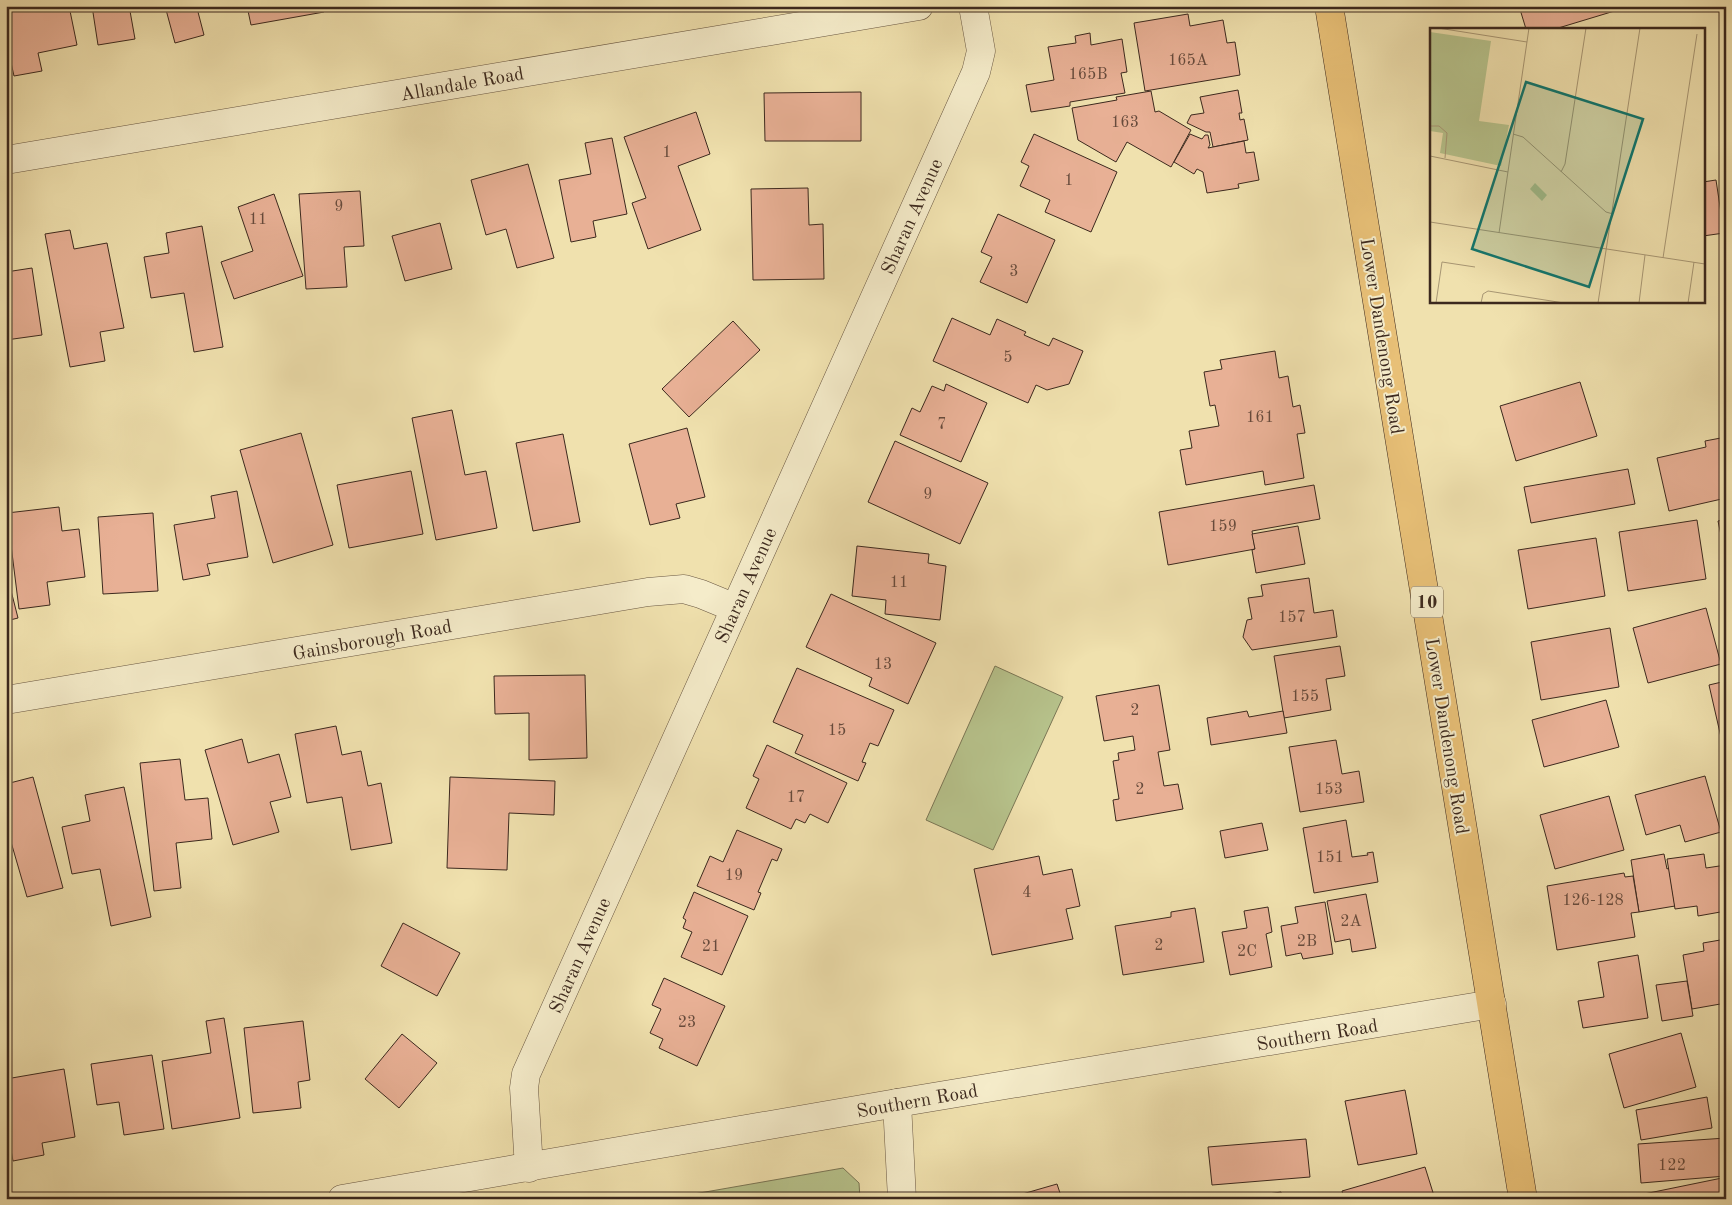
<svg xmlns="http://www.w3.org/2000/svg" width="1732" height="1205" font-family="'Old Standard TT',serif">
<rect width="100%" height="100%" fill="#f0e1ae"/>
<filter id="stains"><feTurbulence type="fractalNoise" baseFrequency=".004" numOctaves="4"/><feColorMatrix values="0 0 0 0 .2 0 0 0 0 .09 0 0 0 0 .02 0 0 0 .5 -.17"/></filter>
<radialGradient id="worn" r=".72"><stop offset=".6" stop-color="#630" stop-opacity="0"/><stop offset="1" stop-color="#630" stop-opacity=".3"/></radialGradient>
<g fill="#b7c38c" stroke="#7a7655">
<polygon points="995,666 1063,697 993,850 926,820"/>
<polygon points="843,1168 859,1183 860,1199 665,1199"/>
</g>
<g fill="#e8b095" stroke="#3c291e">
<polygon points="6,6 69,6 77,45 38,53 42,71 14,76 6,40"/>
<polygon points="92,6 155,6 130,11 135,39 98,45"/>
<polygon points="165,6 219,6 198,12 204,35 175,43"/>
<polygon points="247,6 323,6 324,12 251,25"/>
<polygon points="336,6 363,6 363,7 337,11"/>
<polygon points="1519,6 1631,6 1555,29 1526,29"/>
<polygon points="1188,14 1190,26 1223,20 1227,43 1235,42 1240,75 1145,91 1134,23"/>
<polygon points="1090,33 1091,45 1122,39 1127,72 1121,73 1125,93 1070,102 1070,106 1031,112 1026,85 1054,80 1048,47 1076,43 1075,36"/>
<polygon points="1238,90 1242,113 1239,113 1240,120 1244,119 1248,140 1213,147 1210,132 1206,132 1187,123 1191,115 1204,113 1200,97"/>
<polygon points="1151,91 1155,112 1159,111 1191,130 1171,167 1127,142 1116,162 1078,140 1072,108 1117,100 1116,97"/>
<polygon points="861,92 861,141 765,141 764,93"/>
<polygon points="696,112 710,154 678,166 701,230 648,249 632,203 646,198 624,137"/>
<polygon points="1034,134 1117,172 1091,232 1045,212 1050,200 1020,186 1029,166 1021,162"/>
<polygon points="1190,134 1202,139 1205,135 1208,135 1210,145 1208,148 1244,141 1246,153 1254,152 1259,180 1238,184 1239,188 1207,193 1203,172 1197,169 1194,174 1174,162"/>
<polygon points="612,138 627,214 593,221 596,237 571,242 559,180 591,174 585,143"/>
<polygon points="528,164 554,258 517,268 506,229 486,235 471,180"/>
<polygon points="1716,180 1724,233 1703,236 1703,182"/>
<polygon points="808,188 809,225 823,224 824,279 753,280 751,189"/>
<polygon points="360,191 364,246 344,247 347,287 306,289 299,194"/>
<polygon points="274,194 303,276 234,299 221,262 253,251 238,207"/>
<polygon points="998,214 1055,240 1027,303 980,282 992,257 981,252"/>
<polygon points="440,223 452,269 405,281 392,236"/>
<polygon points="202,226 223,347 194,352 184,293 151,298 144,257 169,253 166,233"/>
<polygon points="70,230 74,249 107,243 124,328 100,332 105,361 70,367 45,234"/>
<polygon points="32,268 42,335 6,340 6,272"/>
<polygon points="952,318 990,335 997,319 1026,332 1024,335 1049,346 1053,338 1083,351 1069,384 1047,390 1036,385 1028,403 933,361"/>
<polygon points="733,321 760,350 689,417 662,389"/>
<polygon points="1275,351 1279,378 1288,376 1293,407 1300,405 1305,433 1297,434 1304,478 1265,485 1263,471 1186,485 1180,450 1192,448 1189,431 1219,426 1215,405 1210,406 1204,372 1222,369 1220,360"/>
<polygon points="1580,382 1597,436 1516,461 1500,406"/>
<polygon points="946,384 987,403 961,462 900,435 912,408 920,412 932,386 944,391"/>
<polygon points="452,410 465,475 486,471 497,528 436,540 412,418"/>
<polygon points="687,428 705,497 676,504 680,518 650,525 629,444"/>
<polygon points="301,433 333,545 273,563 240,450"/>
<polygon points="563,434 580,522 533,531 516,443"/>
<polygon points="1726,437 1726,498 1669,511 1657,458 1706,447 1705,441"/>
<polygon points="895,441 988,483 960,544 868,502"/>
<polygon points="1628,469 1635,504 1531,523 1524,487"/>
<polygon points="411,471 423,534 349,548 337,485"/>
<polygon points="1314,485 1320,519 1252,531 1255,549 1168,565 1159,512"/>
<polygon points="237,491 248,557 207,564 210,575 183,580 174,525 215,518 211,496"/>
<polygon points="59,507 62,531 79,529 85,577 47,582 50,605 19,609 7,513"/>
<polygon points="153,513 158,591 103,594 98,517"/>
<polygon points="1726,519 1726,559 1718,521"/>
<polygon points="1697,520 1706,579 1628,591 1619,532"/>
<polygon points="1298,526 1305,564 1256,573 1252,550 1255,549 1252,534"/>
<polygon points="1596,538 1605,596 1528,609 1518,550"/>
<polygon points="857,546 929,554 928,563 946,566 940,620 885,614 886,600 852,596"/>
<polygon points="6,571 18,618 6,621"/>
<polygon points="1309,578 1314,613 1333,610 1337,637 1252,650 1243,637 1247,620 1252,619 1248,598 1263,596 1261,585"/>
<polygon points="831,594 936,643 908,704 869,686 872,678 806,647"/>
<polygon points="1706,608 1721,664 1648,683 1633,628"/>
<polygon points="1610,628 1619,687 1541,700 1531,642"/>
<polygon points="1340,646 1345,676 1326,679 1331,710 1284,718 1274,656"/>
<polygon points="797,668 894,710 878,746 870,743 862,762 866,763 858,781 795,753 803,735 773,722"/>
<polygon points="585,675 587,758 529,760 529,713 495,714 494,676"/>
<polygon points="1726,681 1726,746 1723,746 1709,685"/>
<polygon points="1159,685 1170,750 1158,752 1164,786 1178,784 1183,809 1116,821 1113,800 1119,799 1113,761 1119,760 1118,753 1135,750 1133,736 1104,741 1096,696"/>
<polygon points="1606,700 1619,747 1544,767 1532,720"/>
<polygon points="1247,711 1249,717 1283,711 1287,733 1211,745 1207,718"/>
<polygon points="336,726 342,755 361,751 368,786 381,783 392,843 351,850 342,797 307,803 295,734"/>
<polygon points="242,739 248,763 279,754 291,797 270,802 279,832 233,845 205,750"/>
<polygon points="1336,740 1342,774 1359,771 1364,802 1300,812 1289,747"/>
<polygon points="767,745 847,783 828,823 810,814 805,823 796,819 791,829 746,808 759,779 753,776"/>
<polygon points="180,759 185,800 208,798 212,839 176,843 181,888 154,891 140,763"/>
<polygon points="1705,776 1721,832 1685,842 1680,825 1646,835 1635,795"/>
<polygon points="33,777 63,888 27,897 11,842 6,843 6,784"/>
<polygon points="450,777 555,781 554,815 509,813 507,870 447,868"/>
<polygon points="124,787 151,917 111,926 100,869 72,874 62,827 90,821 85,795"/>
<polygon points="1609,796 1624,850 1555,869 1540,815"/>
<polygon points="1346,820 1352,857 1368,855 1367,853 1373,852 1378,882 1314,893 1303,828"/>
<polygon points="1262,823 1268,850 1225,858 1220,831"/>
<polygon points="737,830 782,849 777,861 772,859 758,892 761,893 754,910 697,886 710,856 723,862"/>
<polygon points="1664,854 1667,869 1669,868 1675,906 1639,912 1631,860"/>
<polygon points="1704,854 1706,868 1726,865 1726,911 1698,916 1697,906 1675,909 1667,859"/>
<polygon points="1039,856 1043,875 1072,869 1080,906 1066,909 1073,939 992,955 974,869"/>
<polygon points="1624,873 1625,877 1633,876 1639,912 1631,913 1635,937 1557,950 1547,886"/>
<polygon points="694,892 748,916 722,975 681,957 692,932 683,928 686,920 683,918"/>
<polygon points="1366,894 1376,948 1352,952 1350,939 1335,942 1327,901"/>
<polygon points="1325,902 1333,954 1303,959 1301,953 1286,956 1281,926 1298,923 1295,907"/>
<polygon points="1268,907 1272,932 1266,934 1272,967 1230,975 1222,932 1247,928 1244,911"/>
<polygon points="1195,908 1204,962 1123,975 1115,926 1171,917 1171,912"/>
<polygon points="403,923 460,953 437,996 381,966"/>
<polygon points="1726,939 1726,1003 1692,1009 1683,955 1704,951 1703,943"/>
<polygon points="1638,955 1648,1018 1583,1028 1578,1001 1604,997 1598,962"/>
<polygon points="664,978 725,1006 697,1066 659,1048 663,1039 650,1033 661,1009 652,1005"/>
<polygon points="1687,981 1693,1016 1662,1021 1656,985"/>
<polygon points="224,1018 240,1118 172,1129 162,1061 211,1053 206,1021"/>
<polygon points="303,1021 310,1080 298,1082 301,1108 253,1113 244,1028"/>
<polygon points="1681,1033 1696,1087 1624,1108 1609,1054"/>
<polygon points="402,1034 437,1063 399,1108 365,1079"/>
<polygon points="152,1055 164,1129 124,1135 119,1102 97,1105 91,1064"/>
<polygon points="64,1069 75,1137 42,1143 44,1155 13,1161 6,1122 6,1079"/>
<polygon points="1405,1090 1417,1154 1358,1165 1345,1101"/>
<polygon points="1707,1097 1712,1128 1641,1140 1636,1110"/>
<polygon points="1726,1138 1726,1176 1641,1183 1638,1144"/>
<polygon points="1306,1139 1310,1177 1212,1185 1208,1147"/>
<polygon points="1425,1167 1435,1199 1344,1199 1342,1191"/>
<polygon points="1722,1178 1726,1199 1640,1199 1639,1195"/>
<polygon points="1057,1184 1062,1199 1005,1199"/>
<polygon points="1281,1192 1282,1199 1237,1199"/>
</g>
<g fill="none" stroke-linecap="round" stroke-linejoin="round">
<defs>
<g id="street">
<polyline points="6,160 919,6"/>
<polyline points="6,700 648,592 684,589 701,594 735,608"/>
<polyline points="897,1103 902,1199"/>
<polyline points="529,1168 524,1088 526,1074 976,72 981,51 973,6"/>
<polyline points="342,1199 897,1103 1492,1004"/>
</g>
<polyline id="highway" points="1329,6 1523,1199"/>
</defs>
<use href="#street" stroke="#695742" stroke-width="29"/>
<use href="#highway" stroke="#3c291e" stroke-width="29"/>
<use href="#street" stroke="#f5ecca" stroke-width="28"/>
<use href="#highway" stroke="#e8c077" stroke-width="28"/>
</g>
<g text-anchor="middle" stroke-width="4" stroke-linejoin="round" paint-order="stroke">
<g font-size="16" fill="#674b3c">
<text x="1188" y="65">165A</text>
<text x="1088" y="79">165B</text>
<text x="1125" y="127">163</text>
<text x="667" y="157">1</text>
<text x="1069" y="185">1</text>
<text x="339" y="211">9</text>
<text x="258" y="224">11</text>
<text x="1014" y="276">3</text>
<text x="1008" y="362">5</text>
<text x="1260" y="422">161</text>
<text x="942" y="429">7</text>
<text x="928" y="499">9</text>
<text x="1223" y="531">159</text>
<text x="899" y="587">11</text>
<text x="1292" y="622">157</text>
<text x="883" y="669">13</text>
<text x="1305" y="701">155</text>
<text x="1135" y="715">2</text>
<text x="837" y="735">15</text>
<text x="1140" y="794">2</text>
<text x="1329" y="794">153</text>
<text x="796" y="802">17</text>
<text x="1330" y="862">151</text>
<text x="734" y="880">19</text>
<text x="1027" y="897">4</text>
<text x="1593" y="905">126-128</text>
<text x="1351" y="926">2A</text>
<text x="1307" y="946">2B</text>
<text x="1159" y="950">2</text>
<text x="711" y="951">21</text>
<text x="1247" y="956">2C</text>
<text x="687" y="1027">23</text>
<text x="1672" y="1170">122</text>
</g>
<rect fill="#f5ecca" stroke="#746452" stroke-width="1" x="1411" y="586.5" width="32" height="31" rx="4"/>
<g font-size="18" font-weight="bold" fill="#3c291e">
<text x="1427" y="608">10</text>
</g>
<g font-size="19" fill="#3c291e" stroke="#f5ecca">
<text transform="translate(462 83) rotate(-10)" y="7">Allandale Road</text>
<text transform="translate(911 216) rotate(-66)" y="7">Sharan Avenue</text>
<text transform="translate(1383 336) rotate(81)" y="7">Lower Dandenong Road</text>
<text transform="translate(745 585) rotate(-66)" y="7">Sharan Avenue</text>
<text transform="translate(372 639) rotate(-10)" y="7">Gainsborough Road</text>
<text transform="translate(1448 736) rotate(81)" y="7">Lower Dandenong Road</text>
<text transform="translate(579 955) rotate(-66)" y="7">Sharan Avenue</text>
<text transform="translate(1317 1034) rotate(-9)" y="7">Southern Road</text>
<text transform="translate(917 1100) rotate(-10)" y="7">Southern Road</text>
</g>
</g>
<g transform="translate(1430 28)">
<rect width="275" height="275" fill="#f0e1ae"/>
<path d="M 0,4 L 61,13 L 49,93 L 79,97 L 71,138 L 10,125 L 13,105 L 0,103 ZM 105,155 L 117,167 L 112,173 L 100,161 Z" fill="#b7c38c"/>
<path fill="none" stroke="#a89774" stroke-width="1" d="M 8,0 L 97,14M 0,98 L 9,98 L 17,105 L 15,130M 83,106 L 93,109 L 176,184 L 183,186M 0,128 L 78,144M 131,144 L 135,136 L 156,0M 0,194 L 275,236M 69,205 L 99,0M 233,230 L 267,6M 6,275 L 12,234 L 45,239M 51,275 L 53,266 L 58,263 L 134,275M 168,275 L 210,0M 209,275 L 215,227M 258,275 L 264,234"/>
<path fill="#0f766e" fill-opacity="0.15" stroke="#0f766e" stroke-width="2.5" d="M 96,54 L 213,91 L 159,259 L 42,221 Z"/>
<rect width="275" height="275" fill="none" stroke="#3c291e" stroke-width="2.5"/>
</g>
<rect width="1732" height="1205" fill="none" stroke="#f0e1ae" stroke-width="25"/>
<rect x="8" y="8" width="1717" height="1190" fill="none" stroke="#3c291e" stroke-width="2.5"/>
<rect x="12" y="12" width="1707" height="1180" fill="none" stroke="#3c291e"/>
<rect width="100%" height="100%" filter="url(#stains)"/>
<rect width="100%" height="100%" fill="url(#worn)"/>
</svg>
